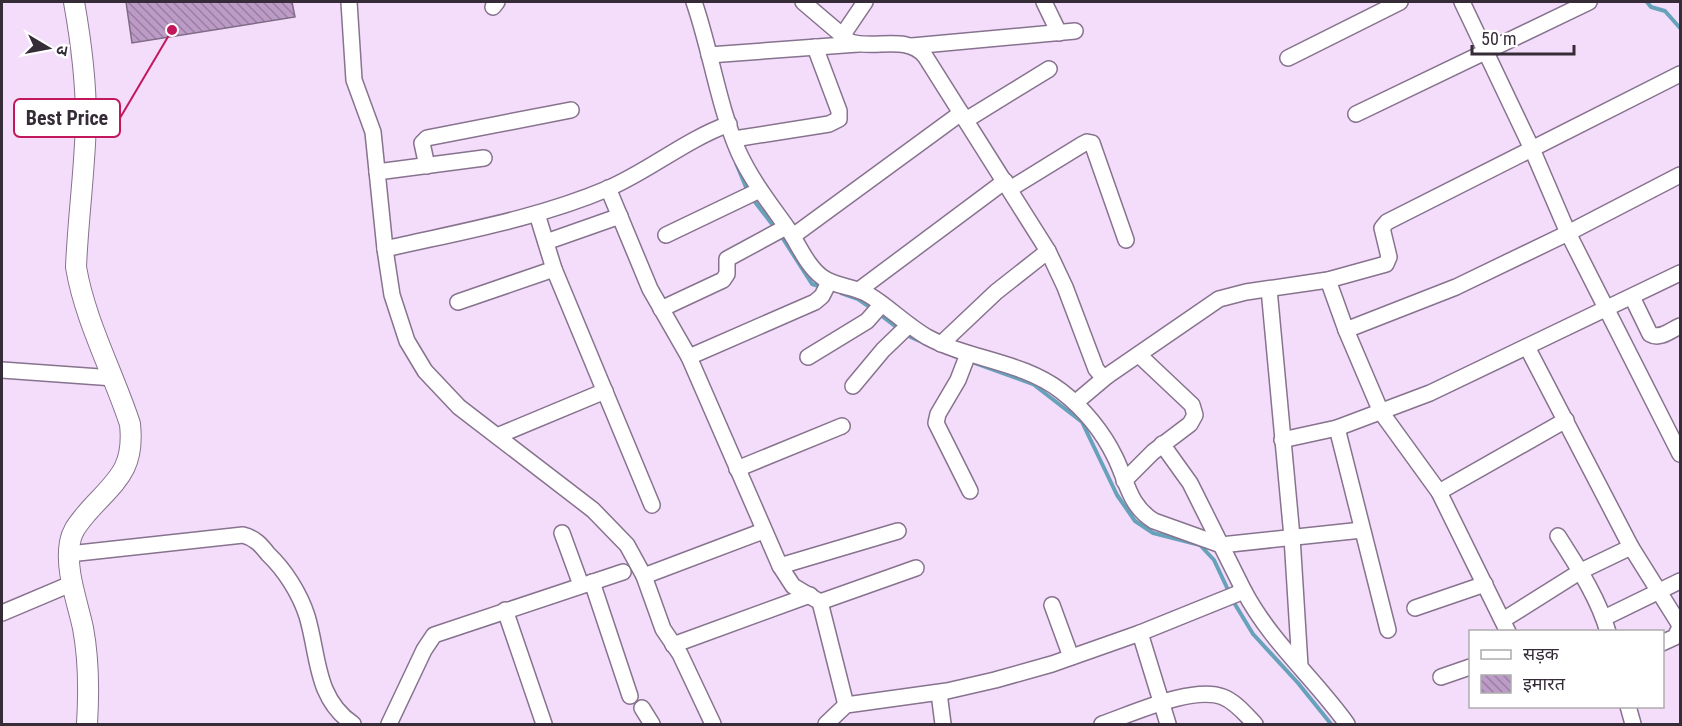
<svg xmlns="http://www.w3.org/2000/svg" width="1682" height="726" font-family="'Roboto Condensed','Noto Sans Devanagari',sans-serif">
<defs>
<pattern id="building-back-hatch" width="6" height="6" patternUnits="userSpaceOnUse" patternTransform="scale(1.5)"><rect width="6" height="6" fill="#bc9bc6"/><path d="M-1 5l2 2M0 0l6 6M5-1l2 2" fill="none" stroke="#9a7fa2"/></pattern>
</defs>
<rect width="100%" height="100%" fill="#f4ddfb"/>
<g fill="none" stroke-linecap="round" stroke-linejoin="round">
<g stroke="#67a2bb" stroke-width="4">
<polyline points="1647,2 1651,7 1665,11 1680,28"/>
<polyline points="736,163 748,192"/>
<polyline points="752,198 775,228"/>
<polyline points="780,234 812,284 822,287"/>
<polyline points="841,293 858,299 871,308"/>
<polyline points="878,313 900,330"/>
<polyline points="906,335 956,357"/>
<polyline points="975,363 1033,384 1082,422 1117,495 1135,521 1153,533 1200,545 1214,560 1229,592"/>
<polyline points="1233,601 1253,634 1298,683 1331,724"/>
</g>
</g>
<polygon fill="url(#building-back-hatch)" stroke="#7f6b86" stroke-width="1.5" points="126,2 292,2 295,17 132,43"/>
<g fill="none" stroke-linecap="round" stroke-linejoin="round">
<defs>
<g id="minor">
<polyline points="349,2 354,80 373,132 385,249 392,295 407,341 425,371 459,407 593,510 627,545 644,576 663,629 680,654 713,724"/>
<path d="M 694,2 C 711,51 718,105 739,153 C 752,181 771,205 788,229 C 799,245 807,266 822,277 C 835,287 854,286 869,295 C 889,307 906,325 927,337 C 970,360 1022,361 1061,391 C 1083,408 1103,432 1115,457 C 1127,481 1129,506 1154,521 L 1221,545 L 1362,530"/>
<path d="M 803,2 L 850,42 C 875,50 906,34 925,56 L 1048,251 L 1065,287 L 1096,369 L 1101,375 L 1107,376 L 1219,299 L 1246,292 L 1328,280 L 1386,264 L 1389,257 L 1382,228 L 1387,222 L 1680,74"/>
<polyline points="1044,2 1059,33"/>
<polyline points="1462,2 1532,149 1568,233 1680,454"/>
<polyline points="493,7 497,2"/>
<polyline points="842,36 865,2"/>
<polyline points="912,46 1075,31"/>
<polyline points="709,55 858,44"/>
<polyline points="1288,58 1400,2"/>
<polyline points="1356,114 1589,2"/>
<polyline points="966,120 1049,69"/>
<polyline points="734,139 829,124 839,119 839,111 815,47"/>
<polyline points="427,166 422,143 427,138 571,110"/>
<polyline points="377,172 484,158"/>
<polyline points="608,188 650,289 689,357 780,566 793,586 820,602 846,705"/>
<polyline points="1010,189 1083,144 1087,142 1092,143 1126,240"/>
<polyline points="537,214 554,269 652,505"/>
<polyline points="666,235 760,190"/>
<polyline points="793,236 961,113"/>
<polyline points="546,242 620,216"/>
<path d="M 385,249 C 459,232 536,219 607,189 C 649,171 685,140 729,124"/>
<polyline points="1328,280 1346,330 1381,412 1439,492 1508,632"/>
<polyline points="1269,289 1292,537 1300,666"/>
<polyline points="859,290 1005,181"/>
<path d="M 1632,297 L 1650,334 C 1660,340 1671,330 1680,326"/>
<polyline points="458,302 554,269"/>
<polyline points="661,309 723,280 727,274 727,259 786,227"/>
<polyline points="1346,330 1456,287 1568,233 1680,175"/>
<polyline points="941,344 996,292 1048,251"/>
<polyline points="1527,347 1631,547 1678,622 1680,627 1675,637 1662,643"/>
<polyline points="968,354 958,380 938,414 936,423 970,491"/>
<polyline points="689,357 815,302 822,296 829,282"/>
<polyline points="808,357 867,321 882,304"/>
<polyline points="2,370 114,378"/>
<polyline points="853,386 883,350 909,325"/>
<polyline points="1075,403 1107,376"/>
<polyline points="1337,428 1388,630"/>
<polyline points="497,436 605,391"/>
<polyline points="1282,440 1337,428 1430,393 1680,273"/>
<polyline points="1162,444 1190,483 1244,591"/>
<polyline points="737,469 842,426"/>
<polyline points="1124,481 1153,452 1190,424 1195,415 1192,405 1139,355"/>
<polyline points="1439,492 1566,420"/>
<polyline points="562,533 581,585"/>
<path d="M 1558,536 C 1577,566 1598,597 1608,632"/>
<path d="M 69,554 L 243,535 C 255,538 261,545 268,554 C 285,570 300,594 307,616 C 319,656 315,698 353,724"/>
<polyline points="780,566 898,531"/>
<polyline points="644,576 763,531"/>
<polyline points="592,582 630,696"/>
<polyline points="820,602 916,568"/>
<polyline points="1052,605 1071,657"/>
<polyline points="1415,608 1485,584"/>
<polyline points="505,610 544,724"/>
<polyline points="2,613 73,583"/>
<polyline points="1604,618 1680,581"/>
<polyline points="1503,620 1581,571 1631,547"/>
<polyline points="1140,633 1168,724"/>
<polyline points="673,645 810,595"/>
<polyline points="1441,677 1470,667"/>
<polyline points="939,693 943,724"/>
<polyline points="1628,706 1633,724"/>
<polyline points="642,708 652,724"/>
<polyline points="389,724 424,650 434,635 623,572"/>
<path d="M 826,724 L 846,705 L 947,691 L 995,680 L 1052,664 L 1140,633 L 1244,591 C 1271,642 1314,678 1347,724"/>
<path d="M 1102,724 C 1132,714 1193,685 1223,697 C 1236,702 1246,715 1255,724"/>
</g>
<path id="major" d="M 74,2 C 81,41 86,80 86,120 C 85,169 78,218 76,267 C 85,321 113,372 130,424 C 135,471 115,481 86,514 C 79,523 72,530 70,542 C 65,570 77,600 83,628 C 89,660 89,692 87,724"/>
</defs>
<use href="#minor" stroke="#87738e" stroke-width="18"/>
<use href="#major" stroke="#87738e" stroke-width="22"/>
<use href="#minor" stroke="#fff" stroke-width="15"/>
<use href="#major" stroke="#fff" stroke-width="20"/>
</g>
<path fill="none" stroke="#c2185b" stroke-width="2" d="M172 30L120 118"/>
<circle fill="#c2185b" stroke="#fff" stroke-width="2" cx="172" cy="30" r="6"/>
<rect fill="#fff" stroke="#c2185b" stroke-width="2" x="14" y="99" width="106" height="38" rx="6"/>
<g font-size="20" text-anchor="middle" font-weight="bold" fill="#352c38">
<text x="67" y="125">Best Price</text>
</g>
<rect width="1682" height="726" fill="none" stroke="#352c38" stroke-width="6"/>
<rect x="1469" y="630" width="195" height="78" fill="#ffffff" stroke="#aeabaf" stroke-width="1.5"/>
<rect x="1481" y="650" width="30" height="9" fill="#ffffff" stroke="#aeabaf" stroke-width="1.5"/>
<text x="1523" y="660" font-size="18" fill="#352c38">सड़क</text>
<rect x="1481" y="675" width="30" height="18" fill="url(#building-back-hatch)" stroke="#aeabaf" stroke-width="1.5"/>
<text x="1523" y="690" font-size="18" fill="#352c38">इमारत</text>
<g transform="translate(48 48) rotate(100)" stroke="#ffffff" stroke-width="4.5" paint-order="stroke">
<path d="M0-4.5L10 22L0 15L-10 22Z" fill="#352c38"/>
<text y="-9" font-size="16" font-weight="bold" text-anchor="middle" fill="#352c38">उ</text>
</g>
<path d="M1472 45v9h102v-9" fill="none" stroke="#352c38" stroke-width="3"/>
<text x="1481" y="45" font-size="18" fill="#352c38" stroke="#ffffff" stroke-width="4.5" paint-order="stroke">50 m</text>
</svg>
